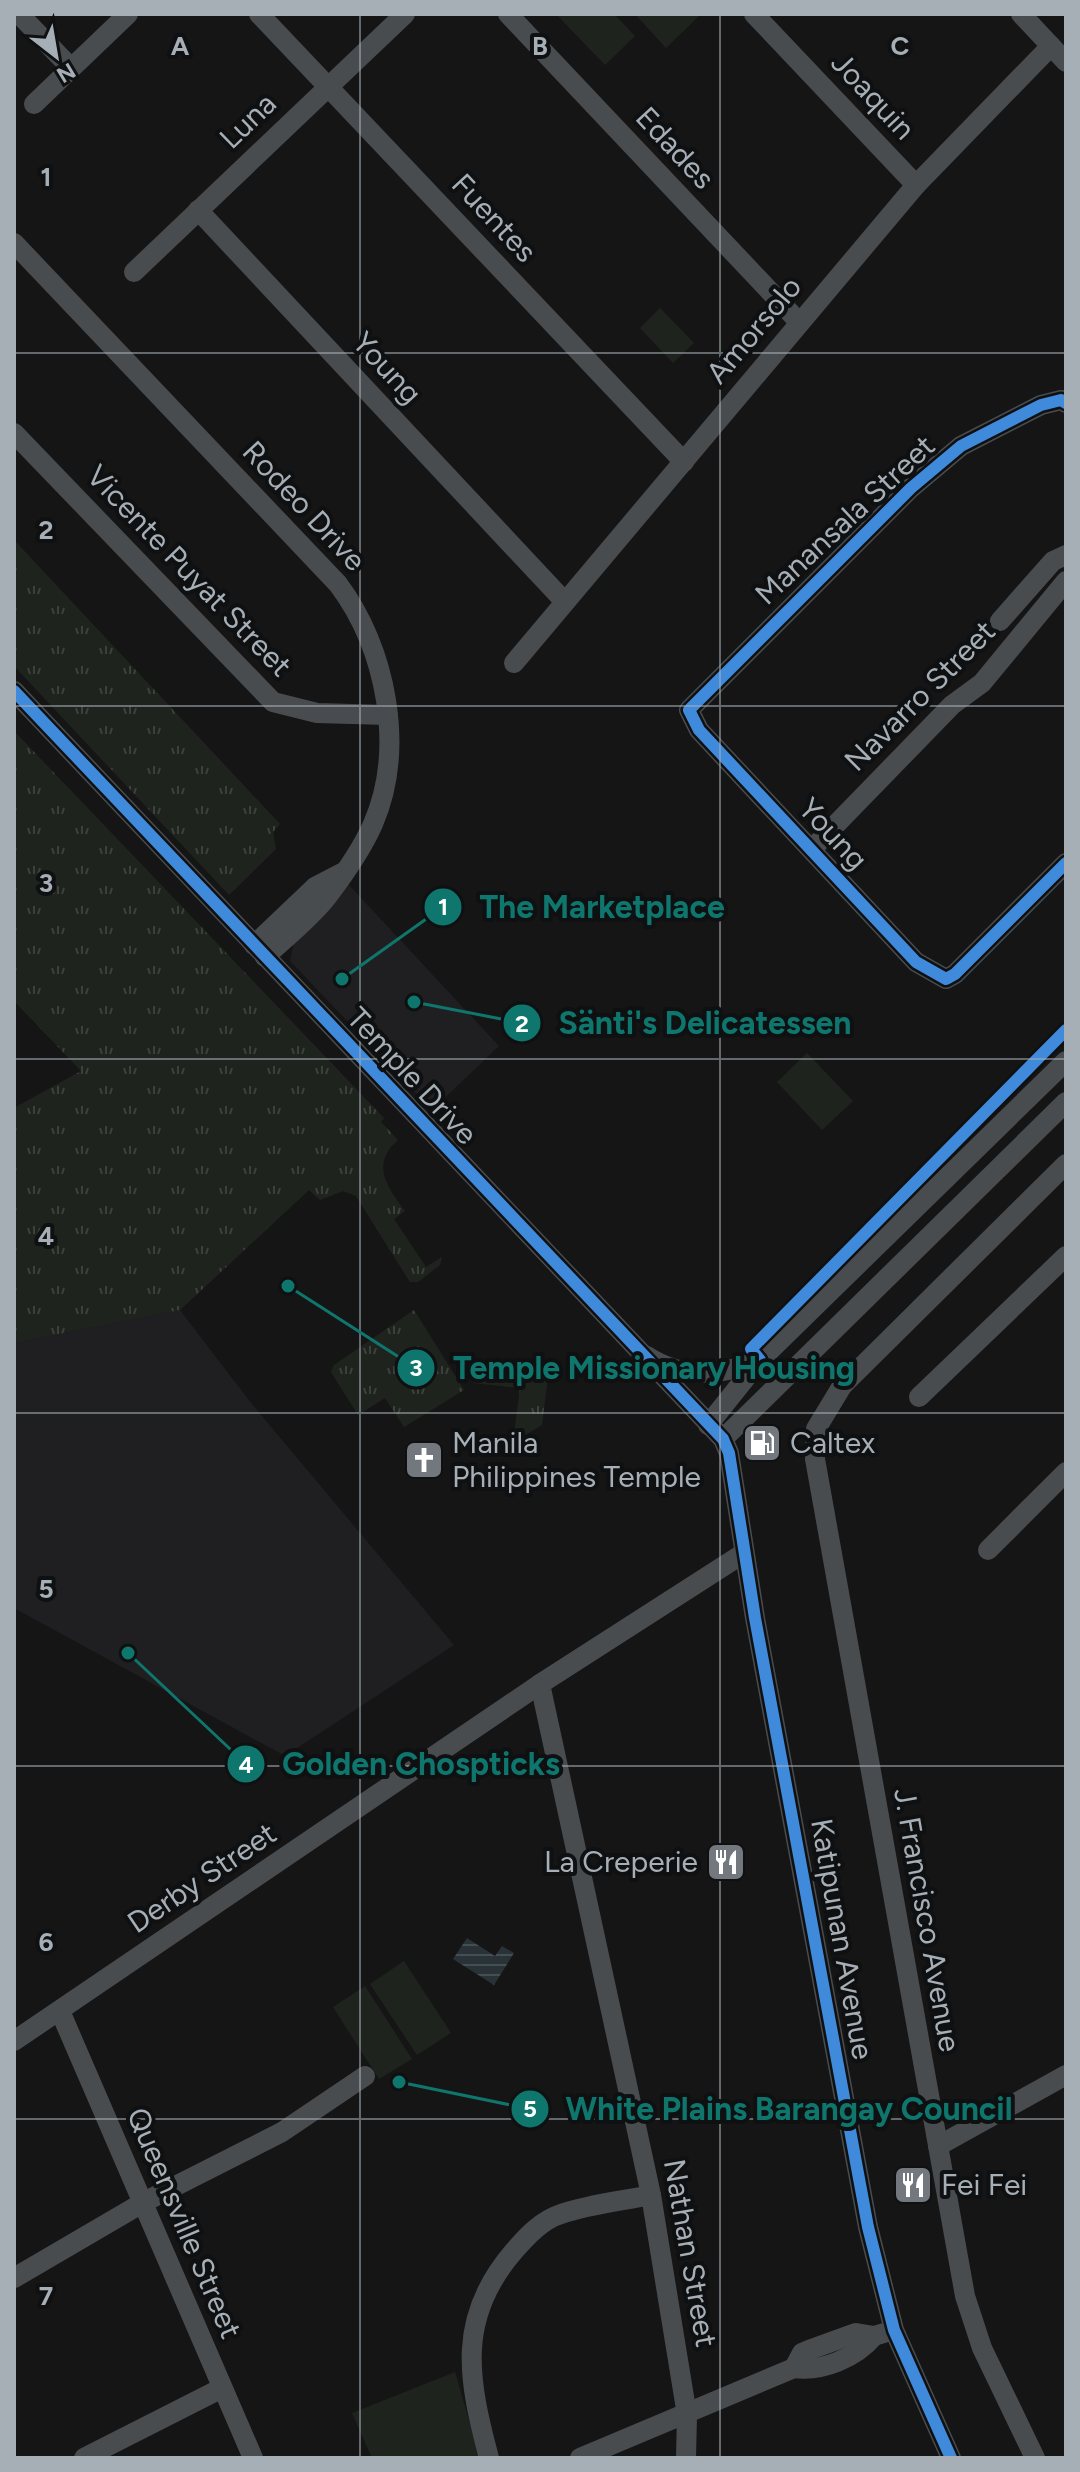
<svg xmlns="http://www.w3.org/2000/svg" width="1080" height="2472" font-family="Figtree,sans-serif">
<defs>
<pattern id="grass-tufts" width="24" height="20" patternUnits="userSpaceOnUse" patternTransform="scale(2)"><rect width="24" height="20" fill="#1e241d"/><path d="M3 7l-1-3M5 7V3M7 7l1-3M15 17l-1-3M17 17v-4M19 17l1-3" fill="none" stroke="#3c413c"/></pattern>
<pattern id="water-rules" width="6" height="5" patternUnits="userSpaceOnUse" patternTransform="scale(2)"><rect width="6" height="5" fill="#293337"/><path d="M0 2.5h6" fill="none" stroke="#454e52"/></pattern>
</defs>
<rect width="100%" height="100%" fill="#151515"/>
<g fill="#1f1f21">
<polygon points="348,884 499,1046 432,1110 290,961 296,933"/>
<polygon points="180,1310 251,1403 454,1645 285,1756 14,1608 14,1343"/>
</g>
<g fill="url(#grass-tufts)">
<polygon points="14,540 280,824 273,832 276,849 229,895 14,666"/>
<path d="M 14,731 L 384,1118 L 381,1122 L 398,1140 C 370,1164 387,1187 405,1211 L 394,1219 L 426,1267 L 442,1257 L 440,1265 L 418,1282 L 410,1282 L 356,1196 L 343,1191 L 320,1200 L 309,1190 L 180,1310 L 14,1343 L 14,1108 L 81,1071 L 14,1001 Z"/>
<polygon points="414,1310 464,1390 404,1427 385,1398 358,1415 331,1372 334,1365"/>
<polygon points="499,1362 543,1374 547,1384 542,1425 513,1442 520,1388 474,1383 472,1379"/>
</g>
<g fill="#1e241d">
<polygon points="556,14 614,14 635,36 605,65"/>
<polygon points="635,14 701,14 666,48"/>
<polygon points="660,308 694,343 673,363 640,328"/>
<polygon points="807,1053 853,1101 822,1130 777,1082"/>
<polygon points="404,1961 451,2033 417,2055 370,1984"/>
<polygon points="365,1986 412,2059 379,2079 333,2007"/>
<polygon points="455,2372 480,2458 372,2458 352,2413"/>
</g>
<polygon fill="url(#water-rules)" points="467,1938 495,1956 502,1946 514,1953 494,1985 453,1959"/>
<g fill="none" stroke-linecap="round" stroke-linejoin="round">
<g stroke="#494c4e" stroke-width="20">
<polyline points="19,14 71,68"/>
<polyline points="259,14 684,462"/>
<polyline points="508,14 799,322"/>
<polyline points="754,14 916,185"/>
<polyline points="1021,14 1066,62"/>
<polyline points="34,104 128,14"/>
<polyline points="198,210 565,602"/>
<path d="M 14,243 L 338,584 C 386,648 406,748 373,824 C 362,849 343,876 327,897 C 310,919 285,938 265,957"/>
<polyline points="134,272 405,14"/>
<polyline points="1066,403 1061,400 1041,405 961,446 911,488 689,710 699,730 916,962 946,979 955,974 1066,863"/>
<polyline points="14,433 273,702 317,713 388,715"/>
<polyline points="1000,621 1053,561 1066,555"/>
<polyline points="514,663 916,185 1051,46"/>
<polyline points="14,691 723,1439 729,1453 755,1618 868,2227 894,2330 951,2458"/>
<polyline points="812,849 952,705 982,683 1066,581"/>
<polyline points="254,945 315,887 342,873"/>
<path d="M 647,1356 C 682,1379 720,1376 757,1361"/>
<polyline points="919,1397 1066,1256"/>
<polyline points="708,1425 760,1360 1066,1061"/>
<polyline points="723,1439 1066,1102"/>
<polyline points="988,1550 1066,1472"/>
<polyline points="540,1684 651,2195 687,2415 686,2458"/>
<polyline points="60,2011 253,2458"/>
<polyline points="14,2041 540,1684 744,1553"/>
<polyline points="938,2146 1066,2075"/>
<polyline points="14,2278 144,2202 282,2132 365,2076"/>
<polyline points="794,2368 802,2353 809,2350 856,2333 874,2336 884,2333"/>
<polyline points="84,2458 222,2388"/>
<path d="M 489,2458 C 468,2379 456,2318 514,2251 C 527,2236 542,2220 561,2214 C 590,2204 622,2201 651,2195"/>
<path d="M 580,2458 L 794,2368 C 822,2372 856,2358 874,2336"/>
<polyline points="1035,2458 982,2348 965,2296 815,1459 816,1429 842,1386 1066,1164"/>
</g>
<defs>
<g id="cycleway">
<polyline points="1066,403 1061,400 1041,405 961,446 911,488 689,710 699,730 916,962 946,979 955,974 1066,863"/>
<polyline points="14,691 723,1439 729,1453 755,1618 868,2227 894,2330 951,2458"/>
<polyline points="760,1360 751,1349 1066,1030"/>
</g>
</defs>
<use href="#cycleway" stroke="#0f1011" stroke-width="17"/>
<use href="#cycleway" stroke="#408adc" stroke-width="12"/>
</g>
<path fill="none" stroke="#a6aeb6" stroke-width="2" stroke-opacity="0.55" d="M 360,14 L 360,2458M 720,14 L 720,2458M 14,353 L 1066,353M 14,706 L 1066,706M 14,1059 L 1066,1059M 14,1413 L 1066,1413M 14,1766 L 1066,1766M 14,2119 L 1066,2119"/>
<defs>
<symbol id="fuel-square" viewBox="-11 -11 22 22"><rect x="-9" y="-9" width="18" height="18" rx="4" fill="#73787e" stroke="#0f1011"/><path d="M-5.5-6h7V0h2V4h1.3V-2.5L3-4.5l.8-.8L6-3V5H2.5V1h-1V6h-7ZM-4.2-4.7v3.2H.2V-4.7Z" fill="#fff"/></symbol>
<symbol id="church-square" viewBox="-11 -11 22 22"><rect x="-9" y="-9" width="18" height="18" rx="4" fill="#73787e" stroke="#0f1011"/><path d="M-1.2-6h2.4v3.5h3.3v2.4h-3.3V6h-2.4V-.1h-3.3v-2.4h3.3Z" fill="#fff"/></symbol>
<symbol id="restaurant-square" viewBox="-11 -11 22 22"><rect x="-9" y="-9" width="18" height="18" rx="4" fill="#73787e" stroke="#0f1011"/><path d="M-5-6h1v4h1v-4h1v4h1v-4h1v5L-1.5 .5V6h-2V.5L-5-1ZM5-6V6H3V1.5H1.5Q1.5-4 5-6Z" fill="#fff"/></symbol>
</defs>
<g fill-rule="evenodd">
<use href="#fuel-square" x="740" y="1421" width="44" height="44"/>
<use href="#church-square" x="402" y="1438" width="44" height="44"/>
<use href="#restaurant-square" x="704" y="1840" width="44" height="44"/>
<use href="#restaurant-square" x="891" y="2163" width="44" height="44"/>
</g>
<g text-anchor="middle" stroke-width="8" stroke-linejoin="round" paint-order="stroke">
<g font-size="30" fill="#a6aeb6" stroke="#0f1011">
<text transform="translate(873 96) rotate(47)" y="10">Joaquin</text>
<text transform="translate(248 121) rotate(-44)" y="10">Luna</text>
<text transform="translate(675 148) rotate(47)" y="10">Edades</text>
<text transform="translate(494 218) rotate(47)" y="10">Fuentes</text>
<text transform="translate(754 330) rotate(-50)" y="10">Amorsolo</text>
<text transform="translate(387 368) rotate(47)" y="10">Young</text>
<text transform="translate(304 506) rotate(47)" y="10">Rodeo Drive</text>
<text transform="translate(845 520) rotate(-43)" y="10">Manansala Street</text>
<text transform="translate(189 571) rotate(46)" y="10">Vicente Puyat Street</text>
<text transform="translate(920 696) rotate(-45)" y="10">Navarro Street</text>
<text transform="translate(833 834) rotate(47)" y="10">Young</text>
<text transform="translate(412 1076) rotate(47)" y="10">Temple Drive</text>
<text transform="translate(202 1878) rotate(-34)" y="10">Derby Street</text>
<text transform="translate(927 1920) rotate(80)" y="10">J. Francisco Avenue</text>
<text transform="translate(842 1939) rotate(80)" y="10">Katipunan Avenue</text>
<text transform="translate(184 2223) rotate(67)" y="10">Queensville Street</text>
<text transform="translate(690 2253) rotate(80)" y="10">Nathan Street</text>
</g>
<g font-size="30" fill="#a6aeb6" stroke="#0f1011" text-anchor="start">
<text x="452" y="1453">Manila<tspan x="452" dy="34">Philippines Temple</tspan></text>
<text x="790" y="1453">Caltex</text>
<text x="698" y="1872" text-anchor="end">La Creperie</text>
<text x="941" y="2195">Fei Fei</text>
</g>
</g>
<g font-size="26" text-anchor="middle" font-weight="bold" fill="#a6aeb6" stroke="#0f1011" stroke-width="8" stroke-linejoin="round" paint-order="stroke">
<text x="180" y="55">A</text>
<text x="540" y="55">B</text>
<text x="900" y="55">C</text>
<text x="46" y="186">1</text>
<text x="46" y="539">2</text>
<text x="46" y="892">3</text>
<text x="46" y="1245">4</text>
<text x="46" y="1598">5</text>
<text x="46" y="1951">6</text>
<text x="46" y="2305">7</text>
</g>
<path fill="none" stroke="#0f766e" stroke-width="3" d="M342 979L443 907M414 1002L522 1023M288 1286L416 1368M128 1653L246 1764M399 2082L530 2109"/>
<g fill="#0f766e" stroke="#0f1011" stroke-width="3">
<circle cx="342" cy="979" r="8"/>
<circle cx="414" cy="1002" r="8"/>
<circle cx="288" cy="1286" r="8"/>
<circle cx="128" cy="1653" r="8"/>
<circle cx="399" cy="2082" r="8"/>
<circle cx="443" cy="907" r="20"/>
<circle cx="522" cy="1023" r="20"/>
<circle cx="416" cy="1368" r="20"/>
<circle cx="246" cy="1764" r="20"/>
<circle cx="530" cy="2109" r="20"/>
</g>
<g font-size="24" text-anchor="middle" font-weight="bold" fill="#fff">
<text x="443" y="915">1</text>
<text x="522" y="1032">2</text>
<text x="416" y="1376">3</text>
<text x="246" y="1773">4</text>
<text x="530" y="2117">5</text>
</g>
<g font-size="32" text-anchor="middle" font-weight="bold" fill="#0f766e" stroke="#0f1011" stroke-width="8" stroke-linejoin="round" paint-order="stroke">
<text x="602" y="918">The Marketplace</text>
<text x="705" y="1034">Sänti's Delicatessen</text>
<text x="654" y="1379">Temple Missionary Housing</text>
<text x="421" y="1775">Golden Chospticks</text>
<text x="789" y="2120">White Plains Barangay Council</text>
</g>
<rect width="1080" height="2472" fill="none" stroke="#a6aeb6" stroke-width="32"/>
<g transform="translate(56 56) rotate(149)" stroke="#0f1011" stroke-width="6" paint-order="stroke">
<path d="M0-6L14 30L0 20L-14 30Z" fill="#a6aeb6"/>
<text y="-12" font-size="22" font-weight="bold" text-anchor="middle" fill="#a6aeb6">N</text>
</g>
</svg>
